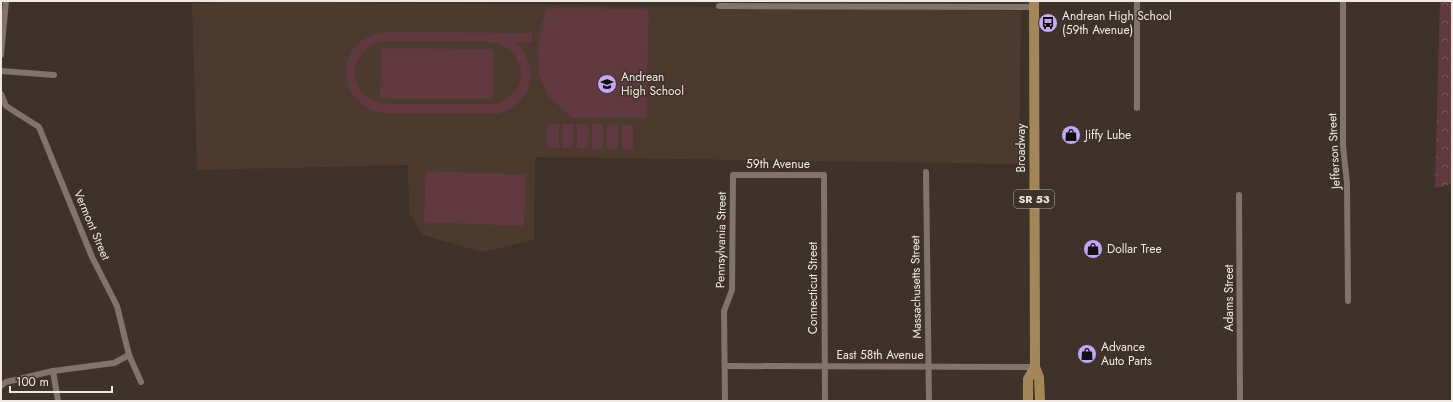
<svg xmlns="http://www.w3.org/2000/svg" width="1453" height="402" font-family="Jost,sans-serif">
<defs>
<pattern id="forest-crowns" width="20" height="18" patternUnits="userSpaceOnUse"><rect width="20" height="18" fill="#5f393f"/><path d="M2 6a3 3 0 1 1 6 0M12 15a3 3 0 1 1 6 0" fill="none" stroke="#76565b"/></pattern>
</defs>
<rect width="100%" height="100%" fill="#3e322a"/>
<polygon fill="#4c3a2e" points="258,1 1021,11 1019,164 535,157 534,240 482,252 423,235 409,213 408,165 197,170 192,3"/>
<polygon fill="url(#forest-crowns)" points="1440,1 1452,1 1452,184 1435,188"/>
<g fill="#5f393f" fill-rule="evenodd">
<polygon points="547,8 645,9 649,13 646,118 572,118 548,96 539,75 538,52 540,29"/>
<path d="M 386,32 L 532,33 L 532,42 L 516,42 C 541,68 533,104 497,114 L 387,113 C 333,110 332,37 386,32 ZM 386,41 L 489,42 C 528,45 533,94 495,104 L 387,104 C 345,101 344,46 386,41 Z"/>
<polygon points="381,48 493,49 493,99 380,98"/>
<rect x="547" y="124" width="12" height="24"/>
<polygon points="562,124 574,124 573,148 562,148"/>
<polygon points="577,124 589,124 588,149 577,148"/>
<rect x="592" y="124" width="11" height="25"/>
<polygon points="607,124 618,125 618,149 607,149"/>
<rect x="622" y="125" width="11" height="24"/>
<polygon points="426,171 526,175 524,226 424,222"/>
</g>
<g fill="none" stroke-linecap="round" stroke-linejoin="round">
<g stroke="#82746a" stroke-width="6">
<polyline points="1343,1 1343,146 1347,183 1348,301"/>
<polyline points="719,6 1034,7"/>
<polyline points="1,55 6,1"/>
<polyline points="1,71 54,75"/>
<polyline points="1,94 6,106 39,127 92,257 117,306 129,355 141,382"/>
<polyline points="1137,108 1137,1"/>
<polyline points="926,172 929,401"/>
<polyline points="1239,195 1240,401"/>
<polyline points="725,366 1035,367"/>
<polyline points="53,371 58,401"/>
<polyline points="1,386 6,382 53,371 114,363 129,355"/>
<polyline points="725,401 724,311 732,290 733,175 824,175 825,401"/>
</g>
<g stroke="#a48659" stroke-width="10">
<polyline points="1034,1 1035,367 1039,377 1040,401"/>
<polyline points="1028,401 1028,379 1035,367"/>
</g>
</g>
<defs>
<symbol id="bus-disc" viewBox="-11 -11 22 22"><circle r="9.5" fill="#c3a7f2" stroke="#3e322a"/><path d="M-5-6H5V4H4V6H2V4H-2V6H-4V4H-5ZM-3.5-4V0h7V-4ZM-3.5 1.2v1.5H-2V1.2ZM2 1.2v1.5H3.5V1.2Z" fill="#111"/></symbol>
<symbol id="school-disc" viewBox="-11 -11 22 22"><circle r="9.5" fill="#c3a7f2" stroke="#3e322a"/><path d="M0-5L7-2L0 1L-7-2ZM-4 1L0 2.5L4 1V4Q0 6-4 4Z" fill="#111"/></symbol>
<symbol id="shop-disc" viewBox="-11 -11 22 22"><circle r="9.5" fill="#c3a7f2" stroke="#3e322a"/><path d="M-5-2.5h2.3a2.7 3.5 0 0 1 5.4 0H5L5.5 6h-11ZM-1.5-2.5h3a1.5 2.3 0 0 0-3 0Z" fill="#111"/></symbol>
</defs>
<g fill-rule="evenodd">
<use href="#bus-disc" x="1037" y="12" width="22" height="22"/>
<use href="#school-disc" x="596" y="73" width="22" height="22"/>
<use href="#shop-disc" x="1060" y="124" width="22" height="22"/>
<use href="#shop-disc" x="1082" y="238" width="22" height="22"/>
<use href="#shop-disc" x="1076" y="343" width="22" height="22"/>
</g>
<g text-anchor="middle" stroke-width="3" stroke-linejoin="round" paint-order="stroke">
<rect fill="#3e322a" stroke="#bbb1ac" stroke-width="1" x="1014" y="190" width="40" height="18" rx="3"/>
<g font-size="11" font-weight="bold" fill="#f0e8e3">
<text x="1034" y="203">SR 53</text>
</g>
<g font-size="12" fill="#f0e8e3" stroke="#3e322a" text-anchor="start">
<text x="1062" y="20">Andrean High School<tspan x="1062" dy="14">(59th Avenue)</tspan></text>
<text x="621" y="81">Andrean<tspan x="621" dy="14">High School</tspan></text>
<text x="1085" y="139">Jiffy Lube</text>
<text x="1107" y="253">Dollar Tree</text>
<text x="1101" y="351">Advance<tspan x="1101" dy="14">Auto Parts</tspan></text>
</g>
<g font-size="12" fill="#f0e8e3" stroke="#3e322a">
<text transform="translate(1021 148) rotate(-90)" y="4">Broadway</text>
<text transform="translate(1334 151) rotate(-93)" y="4">Jefferson Street</text>
<text x="778" y="168">59th Avenue</text>
<text transform="translate(92 225) rotate(67)" y="4">Vermont Street</text>
<text transform="translate(721 240) rotate(-89)" y="4">Pennsylvania Street</text>
<text transform="translate(916 287) rotate(-91)" y="4">Massachusetts Street</text>
<text transform="translate(813 288) rotate(-90)" y="4">Connecticut Street</text>
<text transform="translate(1229 298) rotate(-90)" y="4">Adams Street</text>
<text x="880" y="359">East 58th Avenue</text>
</g>
</g>
<rect width="1453" height="402" fill="none" stroke="#f0e8e3" stroke-width="4"/>
<path d="M10 386v6h102v-6" fill="none" stroke="#f0e8e3" stroke-width="2"/>
<text x="16" y="386" font-size="12" fill="#f0e8e3" stroke="#3e322a" stroke-width="3" paint-order="stroke">100 m</text>
</svg>
